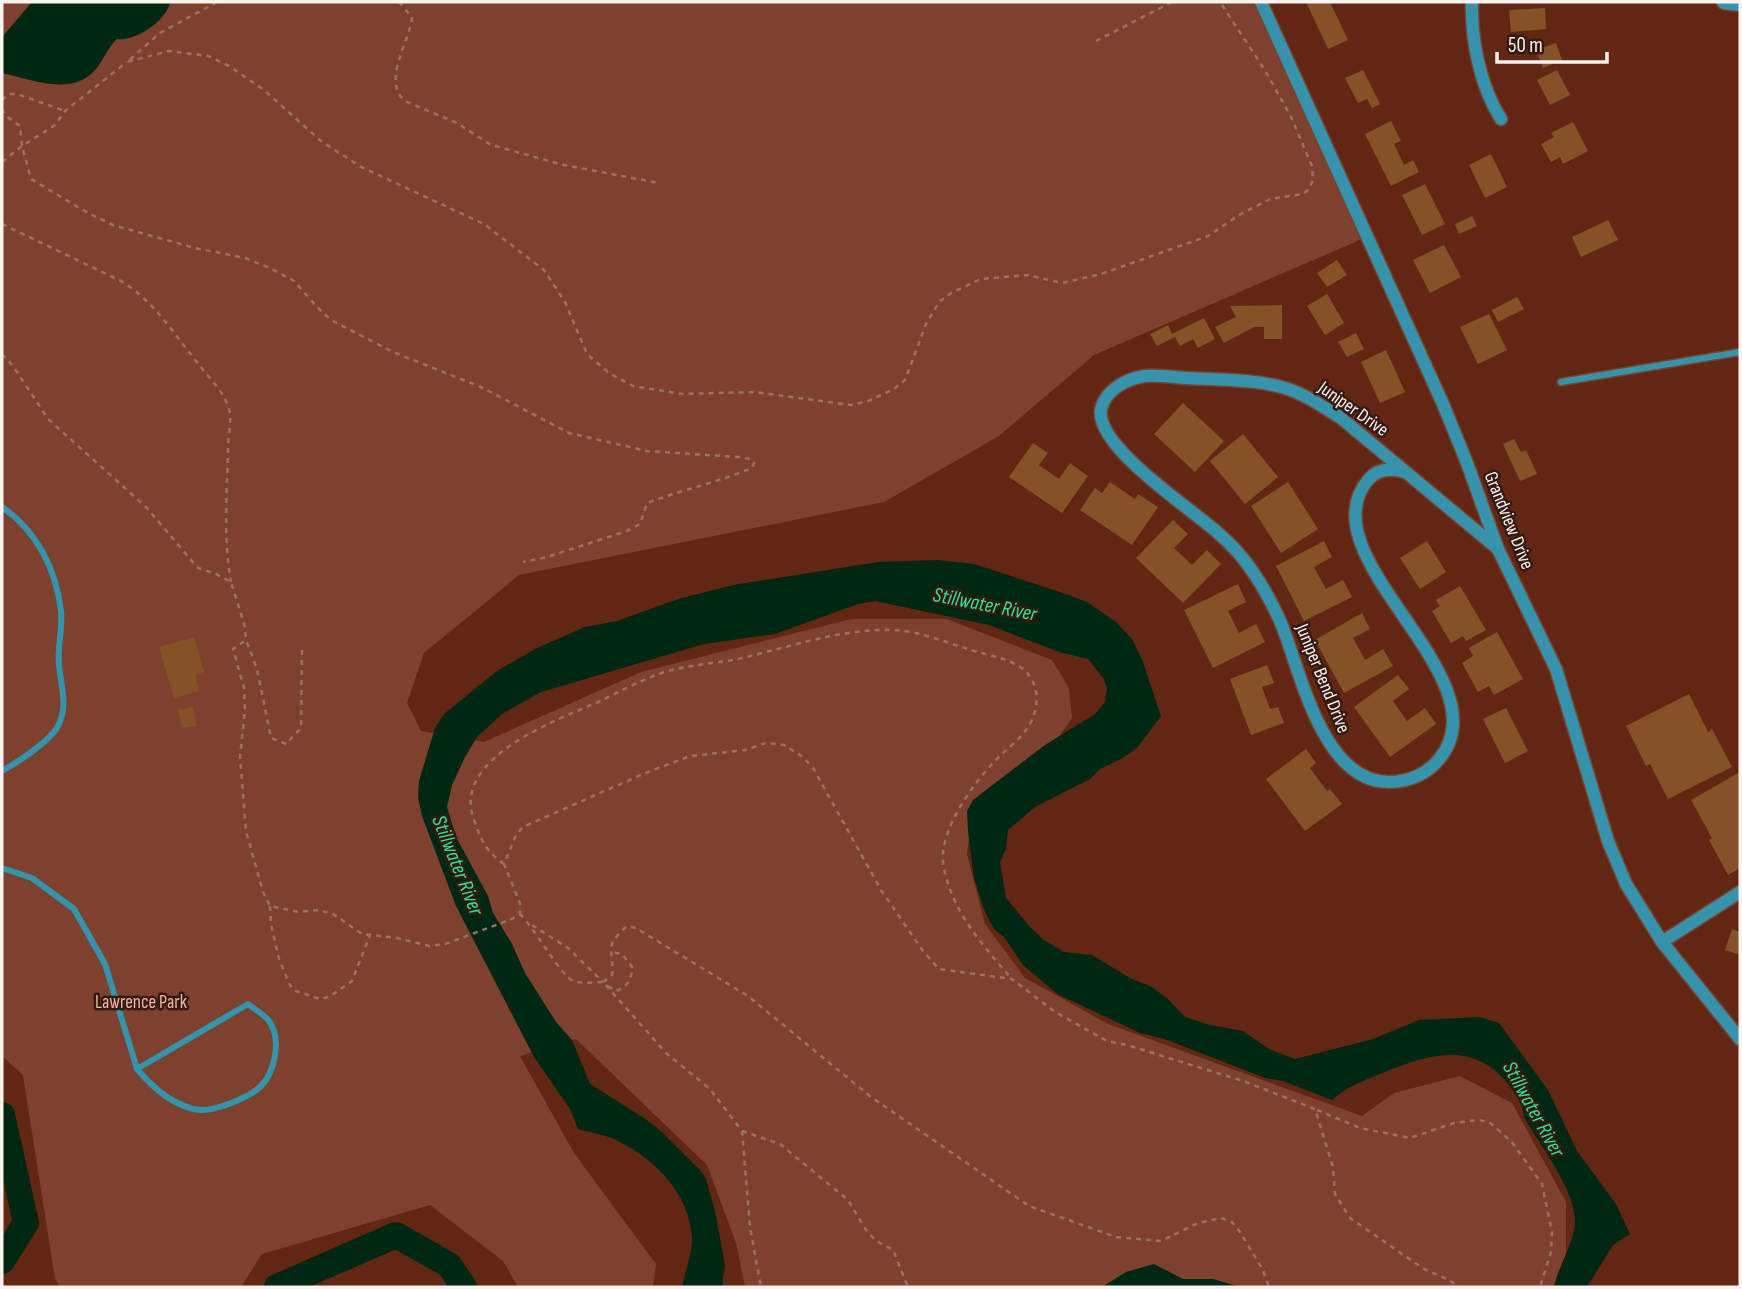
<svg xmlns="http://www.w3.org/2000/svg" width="1742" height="1289" font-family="'Sofia Sans Condensed',sans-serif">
<rect width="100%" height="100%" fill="#612713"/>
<polygon fill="#7e412d" points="2,2 1253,2 1362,239 1094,355 999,436 884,502 519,575 424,653 407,703 421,731 484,742 641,672 851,619 947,619 1052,660 1069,688 1072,718 1044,758 973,809 967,854 985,924 1025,978 1108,1024 1362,1116 1394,1093 1460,1076 1512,1103 1566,1202 1566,1287 745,1287 736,1243 707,1165 576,1039 520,1056 574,1153 656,1264 653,1287 518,1287 503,1261 430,1205 262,1254 241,1287 60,1287 55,1279 23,1075 2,1056"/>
<g fill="#002714">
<path d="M 32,2 L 170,2 C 167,20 136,42 117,39 C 107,48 104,60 95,70 C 72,97 30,79 2,73 L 2,37 Z"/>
<path d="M 937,560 L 974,564 L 1063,593 L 1087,602 L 1116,622 L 1132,639 L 1142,659 L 1161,716 L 1137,748 L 1123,758 L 1100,769 L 1090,779 L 1035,807 L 1008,830 L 1006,849 L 1000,862 L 1006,898 L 1030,927 L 1044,940 L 1064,952 L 1092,955 L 1130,978 L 1152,987 L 1169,1000 L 1185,1017 L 1210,1025 L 1243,1031 L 1269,1049 L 1295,1059 L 1373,1039 L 1419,1020 L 1480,1017 L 1499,1023 L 1548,1090 L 1577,1151 L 1616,1204 L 1630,1234 L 1613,1245 L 1587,1287 L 1554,1287 C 1558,1268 1570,1250 1574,1230 C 1582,1198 1540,1146 1524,1117 C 1522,1102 1517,1096 1508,1084 C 1474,1041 1429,1054 1385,1072 C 1366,1080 1348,1086 1332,1100 L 1283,1081 L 1265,1078 L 1165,1039 L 1140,1033 L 1057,994 L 1023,965 L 1004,937 L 994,929 L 985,912 L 974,879 L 968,832 L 967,811 L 973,800 L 1045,745 L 1095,714 L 1105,702 L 1107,689 L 1104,679 L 1088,659 L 1059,652 L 989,625 L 875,601 L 858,604 L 775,634 L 704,644 L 541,692 L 502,714 L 477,737 L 465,757 L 452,785 L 447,807 L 456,837 L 488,896 L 493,913 L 511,942 L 525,973 L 556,1022 L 572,1040 L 590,1084 L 644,1118 L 662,1132 L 700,1170 L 706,1179 L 715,1211 L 725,1265 L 722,1287 L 682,1287 C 685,1272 692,1254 692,1239 C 690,1195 657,1161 620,1142 C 608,1135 591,1133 578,1129 L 570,1109 L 534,1057 L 456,906 L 422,816 L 418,798 L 419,781 L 435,728 L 444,714 L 497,671 L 535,649 L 585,627 L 617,621 L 678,599 L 733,585 L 878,562 Z"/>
<polygon points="1154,1264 1183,1279 1213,1279 1240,1287 1102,1287 1126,1272"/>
</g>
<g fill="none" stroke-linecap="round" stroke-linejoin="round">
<g stroke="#002714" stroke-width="26">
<polyline points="2,1115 26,1223 2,1261"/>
<polyline points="277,1287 396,1235 449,1265 464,1287"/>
</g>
</g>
<g fill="#845227">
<polygon points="1306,2 1330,2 1348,40 1328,49"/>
<polygon points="1545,8 1546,29 1511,32 1509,10"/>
<polygon points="1556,43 1562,60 1543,68 1536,50"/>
<polygon points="1363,70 1380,104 1372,108 1367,99 1358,103 1345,78"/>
<polygon points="1557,70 1570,95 1550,105 1537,80"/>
<polygon points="1391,121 1401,141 1394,144 1404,165 1413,160 1419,172 1391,186 1365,134"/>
<polygon points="1573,122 1588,151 1563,164 1560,157 1551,162 1541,144 1554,137 1551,133"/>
<polygon points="1491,154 1507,187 1485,198 1469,165"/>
<polygon points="1425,184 1445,224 1422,235 1402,195"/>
<polygon points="1472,216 1477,226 1459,234 1455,224"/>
<polygon points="1608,220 1618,240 1581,257 1572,237"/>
<polygon points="1444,245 1461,277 1430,293 1413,260"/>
<polygon points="1337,260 1347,275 1327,287 1317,273"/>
<polygon points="1327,294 1344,323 1325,335 1307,306"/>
<polygon points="1517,297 1524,309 1498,322 1492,310"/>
<polygon points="1282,305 1282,339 1264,339 1264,327 1254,327 1224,343 1215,327 1236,317 1230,306"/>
<polygon points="1489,314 1507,350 1478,364 1460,327"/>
<polygon points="1204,318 1215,339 1198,348 1193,339 1180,346 1175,337 1157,346 1150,334 1168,325 1172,334"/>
<polygon points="1356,333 1364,349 1347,357 1338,342"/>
<polygon points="1386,350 1405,392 1380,403 1361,362"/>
<polygon points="1183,403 1224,441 1195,472 1154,434"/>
<polygon points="1243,434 1278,477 1245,504 1210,461"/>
<polygon points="1514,439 1521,452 1526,450 1537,474 1520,481 1503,444"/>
<polygon points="1033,443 1048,453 1039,465 1059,479 1070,463 1088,476 1062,513 1009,477"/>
<polygon points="1110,482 1135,499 1138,494 1158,507 1132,545 1080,510 1095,488 1102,493"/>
<polygon points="1288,482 1318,529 1281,553 1251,506"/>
<polygon points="1173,520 1188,534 1174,548 1192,565 1207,550 1221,564 1183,603 1136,558"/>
<polygon points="1324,541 1332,557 1314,567 1326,589 1343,580 1352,597 1304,621 1276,566"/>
<polygon points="1427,541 1446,572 1420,589 1400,558"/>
<polygon points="1238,584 1246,602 1228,611 1239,633 1256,624 1265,642 1213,668 1184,610"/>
<polygon points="1460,586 1486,630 1466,641 1463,636 1451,643 1432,611 1440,606 1436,600"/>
<polygon points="1362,613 1370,629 1353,638 1365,660 1383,649 1393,666 1344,693 1315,640"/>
<polygon points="1497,632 1523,679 1494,695 1489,686 1478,692 1462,663 1473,656 1469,648"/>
<polygon points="194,637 204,672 195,675 199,691 174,698 159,647"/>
<polygon points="1267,665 1274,683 1262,687 1270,709 1278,707 1284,723 1251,735 1230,679"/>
<polygon points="1398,675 1409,689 1393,701 1407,721 1425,708 1436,724 1390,757 1354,707"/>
<polygon points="1689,694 1708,732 1712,729 1732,767 1668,799 1650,764 1646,766 1626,726"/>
<polygon points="193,707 197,726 182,728 178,710"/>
<polygon points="1506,708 1528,751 1505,763 1483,719"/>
<polygon points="1306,749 1316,763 1310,768 1327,791 1330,789 1342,804 1305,831 1266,779"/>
<polygon points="1740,772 1740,868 1728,875 1709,840 1712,838 1691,800"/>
<polygon points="1732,929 1740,932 1740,955 1725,950"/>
</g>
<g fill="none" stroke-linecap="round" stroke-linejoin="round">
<defs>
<g id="service">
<polyline points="1561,382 1740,352"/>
<path d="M 2,507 C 37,531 56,569 61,611 C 63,629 57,647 59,665 C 61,687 69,707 57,728 C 47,743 18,762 2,771"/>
<polyline points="2,868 32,878 74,909 105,964 137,1069"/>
<path d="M 248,1004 C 254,1009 265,1015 269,1021 C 282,1039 275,1073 260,1087 C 248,1098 215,1111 200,1110 C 174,1107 153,1088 137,1069 Z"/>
</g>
<g id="minor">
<polyline points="1261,2 1443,404 1467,463 1498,549 1556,669 1608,841 1626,884 1662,942 1740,1039"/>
<path d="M 1472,2 C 1471,40 1480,86 1501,119"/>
<path d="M 1405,472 C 1392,468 1378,468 1368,480 C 1304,557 1505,677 1440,758 C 1428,774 1408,782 1389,782 C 1322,782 1301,672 1281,623 C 1273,605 1264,588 1253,572 C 1243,557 1231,544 1218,533 C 1192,509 1094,446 1101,409 C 1105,390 1128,378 1145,376 C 1158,375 1173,377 1186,378 C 1218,380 1254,379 1285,388 C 1305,394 1323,407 1341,418 L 1498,549"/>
<polyline points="1662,942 1740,892"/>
</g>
<polyline id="tertiary" points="1724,2 1740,4"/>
</defs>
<use href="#service" stroke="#774432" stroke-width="9"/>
<use href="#minor" stroke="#774432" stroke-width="15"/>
<use href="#tertiary" stroke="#774432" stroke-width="17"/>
<g stroke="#9a7265" stroke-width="2.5" stroke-dasharray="5 5" stroke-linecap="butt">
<polyline points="217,2 160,33 127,62 169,51 208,56 229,66 264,90 321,141 361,167 484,224 544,270 565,302 587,354 609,373 633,386 682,394 754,392 851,405 868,401 894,389 905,380 926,324 939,302 951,293 981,279 1027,275 1062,283 1101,274 1208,236 1239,215 1270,199 1303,194 1309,189 1313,180 1312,166 1291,117 1266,72 1220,2"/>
<path d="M 399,2 L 412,17 C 410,42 381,81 405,101 L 457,123 L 491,145 L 564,165 L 659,183"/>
<polyline points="1096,41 1172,2"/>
<polyline points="2,100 9,94 17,94 65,111"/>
<polyline points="2,109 6,116 20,126 22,146 55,125 65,111 127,62"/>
<path d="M 2,162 L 22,146 L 31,179 L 88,213 L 113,225 L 195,248 L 245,258 L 270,268 L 294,281 L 318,308 L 331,320 L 393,352 L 481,387 L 569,433 L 647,451 L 738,457 L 750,459 L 754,463 L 752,468 C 718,482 682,490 647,503 L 640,524 L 627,531 L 547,557 L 523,562"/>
<path d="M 2,224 L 121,281 C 156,303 171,331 197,362 C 207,376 222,389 228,406 C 233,419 228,434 228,448 C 227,493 223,537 231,582"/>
<polyline points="2,354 13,366 48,419 146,507 198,568 216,574 231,582 245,627 246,640"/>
<polyline points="302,650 301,728 286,744 271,738 257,669 246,640 233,649 244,688 245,710 240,757 246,831 263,892 270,906 299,912 319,910 333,914 362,934 397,938 429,946 445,944 512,919 520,914 520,903 504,864 516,835 523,827 643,774 690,756 745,750 766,743 784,745 803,757 813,768 881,890 923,951 939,969 1012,979 1055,1012 1107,1041 1127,1045 1243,1081 1315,1109 1333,1167 1335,1194 1350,1218 1424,1269 1449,1280 1459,1287"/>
<path d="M 504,864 C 485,851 480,838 473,817 C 454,757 557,720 598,702 C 620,692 642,679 665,672 C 688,665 710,664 733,660 C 785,649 839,628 894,630 C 918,631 942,641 965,648 C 982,654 999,656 1015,664 C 1040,676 1042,706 1028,727 C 1020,740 1005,750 995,761 C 973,784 940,829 943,862 C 949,908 983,946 1012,979"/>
<polyline points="270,906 271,924 279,959 289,983 293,990 320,999 329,997 352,981 370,935"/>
<path d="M 520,914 C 533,927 561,974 570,979 C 580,985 592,982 603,982 L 666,1053 L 710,1089 L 742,1131 L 750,1227 L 761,1287"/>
<polyline points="532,925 568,948 603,982"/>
<path d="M 603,982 L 612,975 C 615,948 602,948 627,926 L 636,928 L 748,996 L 871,1097 L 1029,1206 L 1116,1237 L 1161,1241 L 1198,1223 L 1221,1218 L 1232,1222 L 1240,1232 L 1263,1270 L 1269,1287"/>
<path d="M 608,986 L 616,991 C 628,987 630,980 633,968 L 622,954 L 611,952"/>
<polyline points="1317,1110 1360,1128 1410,1138 1454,1123 1479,1120 1489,1122 1511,1141 1542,1184 1552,1232 1551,1252 1540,1287"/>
<polyline points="742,1131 780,1144 848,1200 868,1233 878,1242 893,1250 908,1287"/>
</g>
<use href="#service" stroke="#3793ac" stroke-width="6"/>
<use href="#minor" stroke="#3793ac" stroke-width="12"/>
<use href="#tertiary" stroke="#3793ac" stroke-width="14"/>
</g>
<g text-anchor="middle" stroke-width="5" stroke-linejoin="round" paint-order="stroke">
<g font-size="19" fill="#fbf3f1" stroke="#351a11">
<text transform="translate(1354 408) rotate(35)" y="7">Juniper Drive</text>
<text transform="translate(1510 520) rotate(68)" y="7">Grandview Drive</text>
<text transform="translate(1324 678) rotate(68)" y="7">Juniper Bend Drive</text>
</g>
<g font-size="19" fill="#eeb6a3" stroke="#351a11">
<text x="141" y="1008">Lawrence Park</text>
</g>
<g font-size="21" font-style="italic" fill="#2be296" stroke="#351a11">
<text transform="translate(985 604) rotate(11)" y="7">Stillwater River</text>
<text transform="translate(458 865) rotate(68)" y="7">Stillwater River</text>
<text transform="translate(1534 1109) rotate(61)" y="7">Stillwater River</text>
</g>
</g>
<rect width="1742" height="1289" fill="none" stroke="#fbf3f1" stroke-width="7"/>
<path d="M1497 52v10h110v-10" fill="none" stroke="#fbf3f1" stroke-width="3.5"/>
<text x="1508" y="52" font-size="21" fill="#fbf3f1" stroke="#351a11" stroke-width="5" paint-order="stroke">50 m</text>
</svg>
